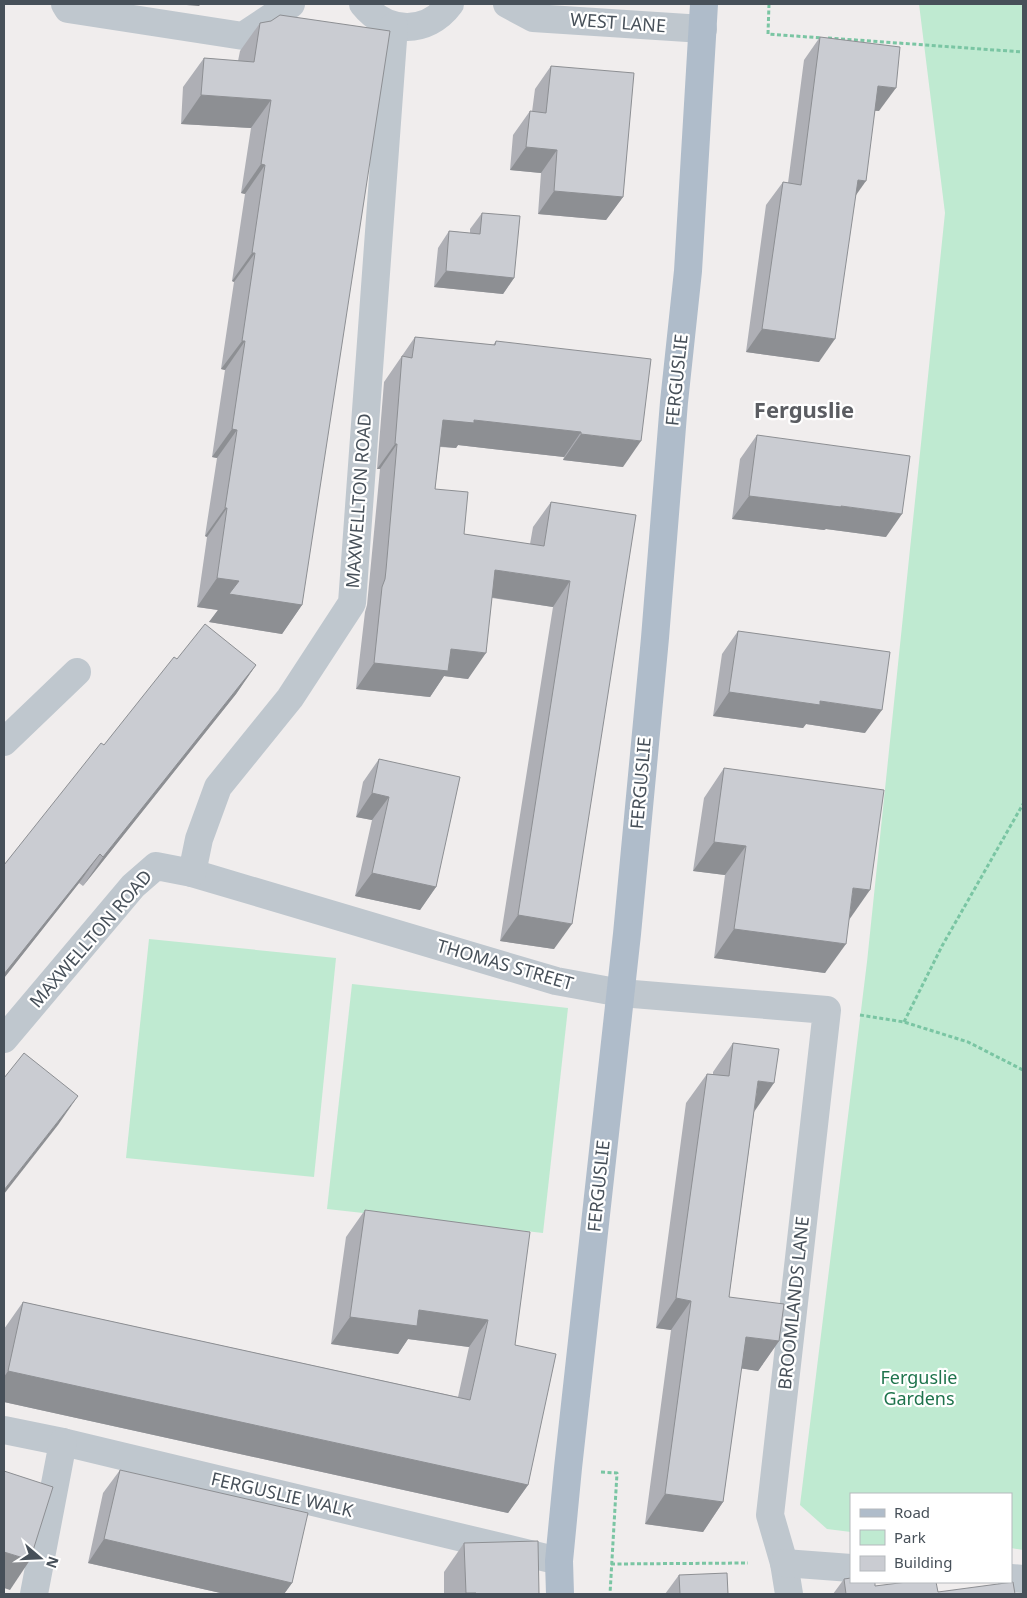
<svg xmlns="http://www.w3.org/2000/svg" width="1027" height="1598" font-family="'Noto Sans',sans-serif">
<rect width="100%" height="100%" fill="#f0eded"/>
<g fill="#bfead1">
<polygon points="919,4 1023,4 1023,1550 1011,1548 1011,1494 851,1494 851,1532 827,1529 800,1505 867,962 945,213"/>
<polygon points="149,939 336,958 314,1177 126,1158"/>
<polygon points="352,984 568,1008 543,1233 327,1209"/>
</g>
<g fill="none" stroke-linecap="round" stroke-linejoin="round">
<g stroke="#7ac5a3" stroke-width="3" stroke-dasharray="4 2.5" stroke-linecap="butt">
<polyline points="769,4 768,34 822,38"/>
<polyline points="828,38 1023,52"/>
<polyline points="860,1015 904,1022 968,1042 1023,1070"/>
<polyline points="904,1022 942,946 1023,804"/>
<polyline points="601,1472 617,1473 610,1594"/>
<polyline points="611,1564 748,1563"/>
</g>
<g stroke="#bfc7ce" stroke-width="28">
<polyline points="65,4 68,9 243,36 291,4"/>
<path d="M 363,4 C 387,34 427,35 450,4"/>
<polyline points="507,4 533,18 703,29"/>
<polyline points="4,742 77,672"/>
<polyline points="192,873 556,981 621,993 827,1010 770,1515 784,1563 789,1594"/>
<polyline points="4,1039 133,886 156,866 192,873 199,839 218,787 290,698 352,603 394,26"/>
<polyline points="4,1430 63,1442 559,1561"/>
<polyline points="784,1563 851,1568"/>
<polyline points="1011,1578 1023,1579"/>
<polyline points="34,1594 63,1442"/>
</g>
<polyline stroke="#afbcca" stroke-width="28" points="560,1594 559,1561 568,1468 627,934 655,638 674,402 688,271 704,4"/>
</g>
<g fill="#aeafb5">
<polygon points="271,21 302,605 282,634 209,622 218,610 197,607 207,537 205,536 217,458 212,457 225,370 221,369 234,282 232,281 245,194 241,193 251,128 181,124 183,87 204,58 238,61 240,51 260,23"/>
<polygon points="820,37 879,111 875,111 855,196 819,362 746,352 766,205 783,182 788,183 804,60"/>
<polygon points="551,66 623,197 606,220 538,214 541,173 510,170 513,135 530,111 532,112 535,89"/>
<polygon points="482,213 514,278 503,294 434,287 438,248 449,231 470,233 470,229"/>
<polygon points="415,337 493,345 496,341 623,467 563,460 564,457 458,445 456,448 440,447 435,489 464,534 530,544 533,527 551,502 636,515 554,949 500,941 553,607 492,598 468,679 444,676 430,697 356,689 365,612 367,605 368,595 380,469 377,469 384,382"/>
<polygon points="757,435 886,537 826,529 824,530 732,519 740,459"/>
<polygon points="738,631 865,733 806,724 803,728 713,716 722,654"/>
<polygon points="177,659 256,665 236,694 83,886 79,883 4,978 4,865 104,745"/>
<polygon points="379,759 436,887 420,910 355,896 372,820 356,817 363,782"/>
<polygon points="724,768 849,920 825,973 714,958 725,875 693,871 704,798"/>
<polygon points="733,1043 754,1112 729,1297 779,1341 758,1371 741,1368 723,1502 703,1532 645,1524 671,1330 656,1328 686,1103 707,1074 713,1074 713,1072"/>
<polygon points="365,1210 515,1345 528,1485 508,1513 4,1402 4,1329 23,1302 458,1397 469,1347 408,1339 398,1354 331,1344 346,1237"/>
<polygon points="120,1470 292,1583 284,1594 225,1594 88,1563 103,1493"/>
<polygon points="464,1543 539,1594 444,1594 444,1572"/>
<polygon points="679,1575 728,1594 665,1594"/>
<polygon points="844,1579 875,1586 938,1592 1015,1594 833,1594"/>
</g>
<g fill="#8d8f93">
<polygon points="174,4 201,4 199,6"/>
<polygon points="878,86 896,88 879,111 862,109"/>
<polygon points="201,95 271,100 251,128 181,124"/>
<polygon points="526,147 557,150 541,173 510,170"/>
<polygon points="261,164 265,165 245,194 241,193"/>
<polygon points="858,180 866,181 849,205"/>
<polygon points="554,191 623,197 606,220 538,214"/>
<polygon points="252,253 255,253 234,282 232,281"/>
<polygon points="446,271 514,278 503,294 434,287"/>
<polygon points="762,329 835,339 819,362 746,352"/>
<polygon points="242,341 245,341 225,370 221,369"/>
<polygon points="443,420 474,420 581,432 564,457 458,445 456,448 425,445"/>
<polygon points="232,429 237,430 217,458 212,457"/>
<polygon points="581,434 641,441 623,467 563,460"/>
<polygon points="395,444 397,444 380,469 377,469"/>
<polygon points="749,496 841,506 902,514 886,537 826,529 824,530 732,519"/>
<polygon points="225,508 227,508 207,537 205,536"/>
<polygon points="495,570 570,581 553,607 477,595"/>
<polygon points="217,578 239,581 302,605 282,634 209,622 218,610 197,607"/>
<polygon points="451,649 486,653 468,679 444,676 430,697 356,689 374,663"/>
<polygon points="256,665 236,694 83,886 103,857"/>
<polygon points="729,692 820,701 882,710 865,733 806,724 803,728 713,716"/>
<polygon points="372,793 389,797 372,820 356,817"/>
<polygon points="714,842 746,846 725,875 693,871"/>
<polygon points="100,854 79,883 4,978 4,974"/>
<polygon points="372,873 436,887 420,910 355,896"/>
<polygon points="853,888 870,890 849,920"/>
<polygon points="518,915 572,924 554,949 500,941"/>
<polygon points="734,929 846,944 825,973 714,958"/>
<polygon points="758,1081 774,1083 754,1112"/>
<polygon points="78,1096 58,1125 4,1194 4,1190"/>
<polygon points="676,1298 691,1301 671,1330 656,1328"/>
<polygon points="419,1310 488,1320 469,1347 408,1339 398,1354 331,1344 350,1317"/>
<polygon points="746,1337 779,1341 758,1371 725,1366"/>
<polygon points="8,1371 528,1485 508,1513 4,1402 4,1377"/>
<polygon points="665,1494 723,1502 703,1532 645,1524"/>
<polygon points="104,1539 292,1583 284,1594 225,1594 88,1563"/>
<polygon points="4,1552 30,1560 10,1590 4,1588"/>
</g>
<g fill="#caccd2" stroke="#8d8f93">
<polygon points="280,15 390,31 302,605 229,594 239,581 217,578 227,508 225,508 237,430 232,429 245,341 242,341 255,253 252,253 265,165 261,164 271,100 201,95 204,58 254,62 260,23 271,21"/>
<polygon points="820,37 900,47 896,88 878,86 866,181 858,180 835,339 762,329 783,182 801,185"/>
<polygon points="551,66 634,73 623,197 554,191 557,150 526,147 530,111 546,113"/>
<polygon points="482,213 520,216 514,278 446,271 449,231 480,234"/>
<polygon points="415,337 495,345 496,341 651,359 641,441 581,434 581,432 474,420 474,423 443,420 435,489 468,492 464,534 544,546 551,502 636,515 572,924 518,915 570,581 495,570 486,653 451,649 448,671 374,663 382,587 385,579 386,570 397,444 395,444 402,356 412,358"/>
<polygon points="757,435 910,456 902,514 841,506 841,507 749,496"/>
<polygon points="205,624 256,665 103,857 100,854 4,974 4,865 101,743 104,745 174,657 177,659"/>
<polygon points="738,631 890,652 882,710 820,701 820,705 729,692"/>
<polygon points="379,759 460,777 436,887 372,873 389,797 372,793"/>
<polygon points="724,768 884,790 870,890 853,888 846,944 734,929 746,846 714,842"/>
<polygon points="733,1043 779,1049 774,1083 758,1081 729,1297 784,1304 779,1341 746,1337 723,1502 665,1494 691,1301 676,1298 707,1074 729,1076"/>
<polygon points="24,1053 78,1096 4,1190 4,1078"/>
<polygon points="365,1210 530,1232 515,1345 556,1354 528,1485 8,1371 23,1302 470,1400 488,1320 419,1310 417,1326 350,1317"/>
<polygon points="120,1470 308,1513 292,1583 104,1539"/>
<polygon points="4,1471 53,1487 30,1560 4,1552"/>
<polygon points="538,1541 539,1594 476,1594 476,1593 466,1593 464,1543"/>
<polygon points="727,1573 728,1594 680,1594 679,1575"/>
<polygon points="851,1578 851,1582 875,1582 875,1586 907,1582 936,1582 938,1592 1013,1582 1015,1594 846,1594 844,1579"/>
</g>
<g text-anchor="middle" stroke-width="4.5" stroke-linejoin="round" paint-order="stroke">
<g font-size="18" fill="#475059" stroke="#fff">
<text transform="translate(618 23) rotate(4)" y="6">WEST LANE</text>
<text transform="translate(677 380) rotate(-84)" y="6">FERGUSLIE</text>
<text transform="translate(359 501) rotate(-86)" y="6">MAXWELLTON ROAD</text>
<text transform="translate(641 783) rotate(-85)" y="6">FERGUSLIE</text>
<text transform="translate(91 939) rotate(-49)" y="6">MAXWELLTON ROAD</text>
<text transform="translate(505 965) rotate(16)" y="6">THOMAS STREET</text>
<text transform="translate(599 1186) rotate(-84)" y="6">FERGUSLIE</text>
<text transform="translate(794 1303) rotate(-84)" y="6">BROOMLANDS LANE</text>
<text transform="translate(282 1495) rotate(13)" y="6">FERGUSLIE WALK</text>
</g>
<g font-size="18" fill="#1f744d" stroke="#fff">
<text x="919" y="1384">Ferguslie<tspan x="919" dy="21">Gardens</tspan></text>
</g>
<g font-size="22" font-weight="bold" fill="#5b5d62" stroke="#fff">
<text x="804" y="418">Ferguslie</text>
</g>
</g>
<rect width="1027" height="1598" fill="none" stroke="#475059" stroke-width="10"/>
<rect x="850" y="1493" width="162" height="90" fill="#ffffff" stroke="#b5b9bd"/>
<rect x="860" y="1509" width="25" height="8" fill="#afbcca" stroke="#b5b9bd"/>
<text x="894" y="1518" font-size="15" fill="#475059">Road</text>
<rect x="860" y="1530" width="25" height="15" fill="#bfead1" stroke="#b5b9bd"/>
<text x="894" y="1543" font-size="15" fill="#475059">Park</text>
<rect x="860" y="1556" width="25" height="15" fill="#caccd2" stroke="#b5b9bd"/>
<text x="894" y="1568" font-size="15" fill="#475059">Building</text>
<g transform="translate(40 1558) rotate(109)" stroke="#ffffff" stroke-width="4" paint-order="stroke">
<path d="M0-4L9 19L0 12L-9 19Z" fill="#475059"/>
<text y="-8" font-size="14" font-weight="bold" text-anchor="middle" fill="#475059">N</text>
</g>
</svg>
